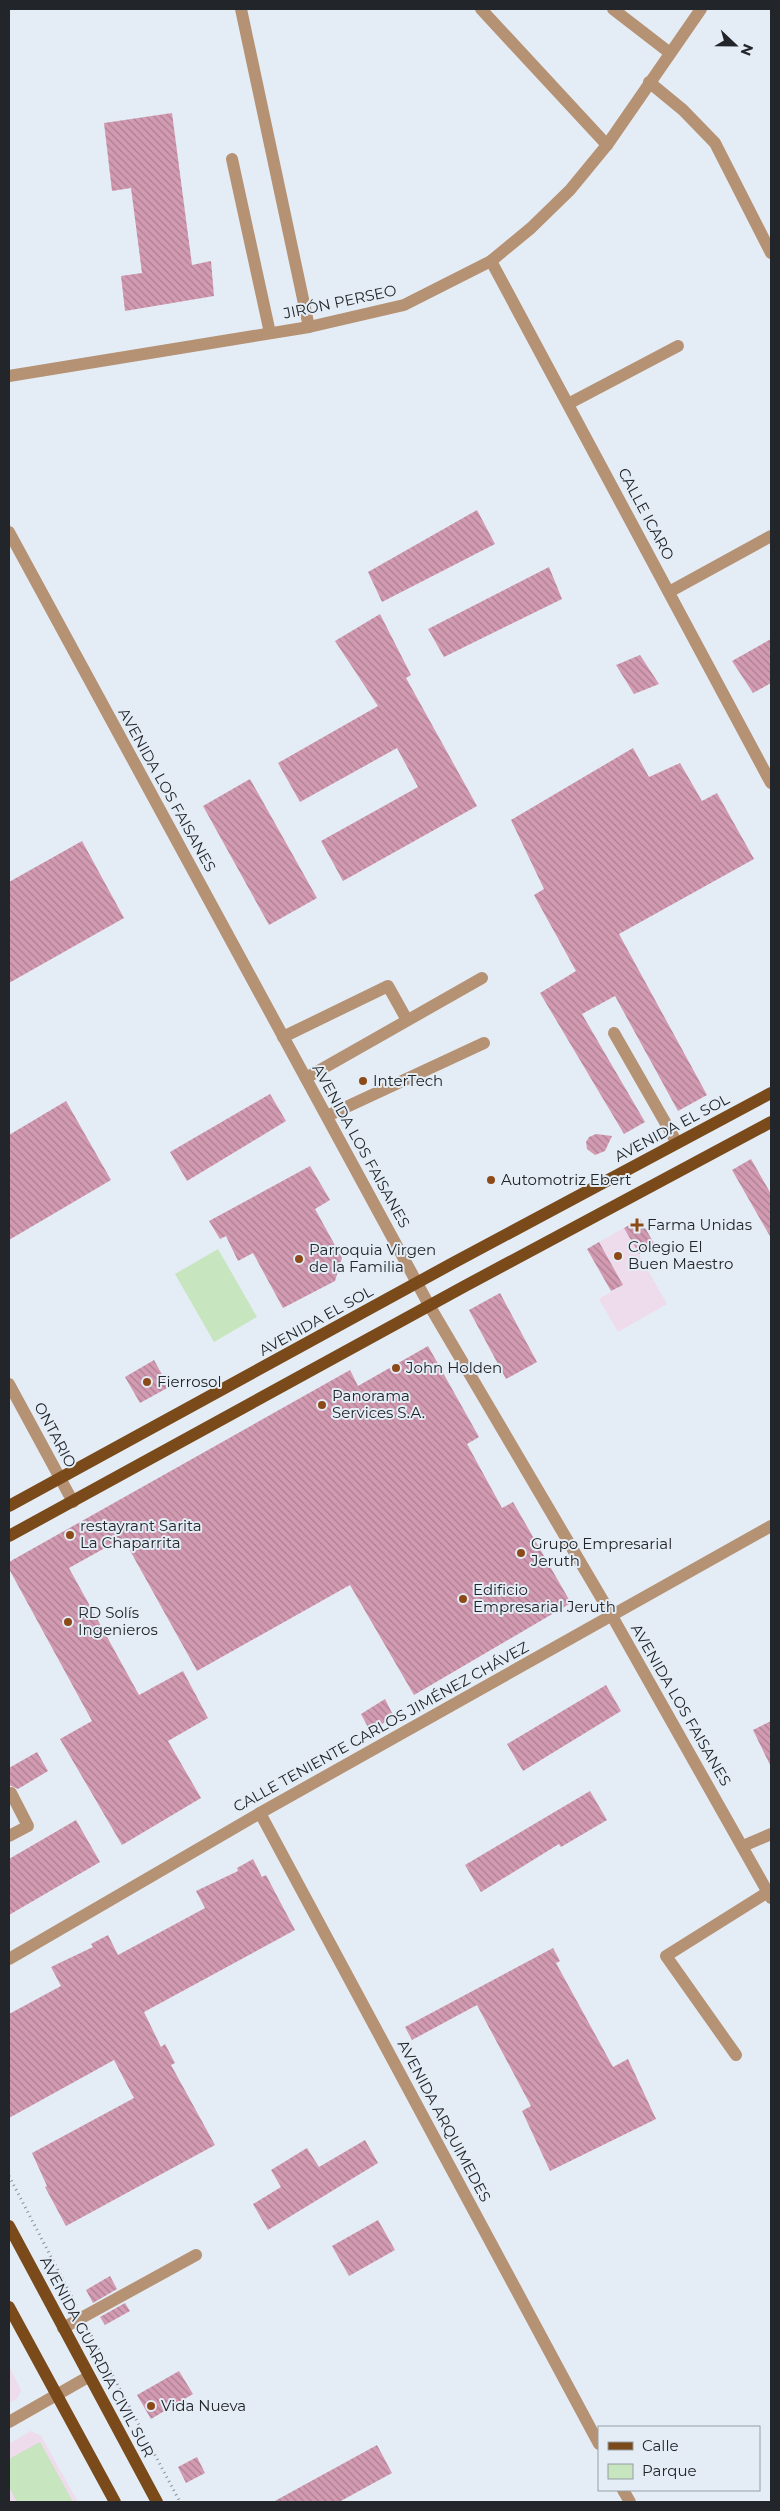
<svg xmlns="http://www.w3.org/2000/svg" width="780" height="2511" font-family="Montserrat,sans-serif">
<defs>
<pattern id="building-back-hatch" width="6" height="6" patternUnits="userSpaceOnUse" patternTransform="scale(1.25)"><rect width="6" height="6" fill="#d39bb2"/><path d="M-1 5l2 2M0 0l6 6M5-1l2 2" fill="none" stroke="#ab7e91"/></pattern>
</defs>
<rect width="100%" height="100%" fill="#e4edf6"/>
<g fill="#eedbeb">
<polygon points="624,1228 667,1304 618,1332 599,1299 623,1285 599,1242"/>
<polygon points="9,2366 21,2390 18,2398 9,2403"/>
<polygon points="31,2431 41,2436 78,2502 9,2502 9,2444"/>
</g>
<g fill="#c7e5bf">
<polygon points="218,1249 257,1317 214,1342 175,1274"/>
<polygon points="40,2442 73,2502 17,2502 9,2487 9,2459"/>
</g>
<g fill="url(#building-back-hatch)">
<polygon points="172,113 192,265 211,261 214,296 125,311 121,276 142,273 131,188 112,191 104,123"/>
<polygon points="477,510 495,544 382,602 368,572"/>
<polygon points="549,567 562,599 444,657 428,629"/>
<polygon points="380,614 411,675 406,678 477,806 343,881 321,841 418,787 397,748 300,802 278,763 378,706 335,641"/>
<polygon points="771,639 771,683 753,693 732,661"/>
<polygon points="640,655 659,684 634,694 616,665"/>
<polygon points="633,748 649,777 680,763 702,801 717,793 754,859 619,934 707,1095 678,1111 615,996 582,1014 645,1122 624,1134 540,993 576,971 534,895 544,889 511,820"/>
<polygon points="250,779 317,898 269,925 203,806"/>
<polygon points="82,841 124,918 9,983 9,882"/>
<polygon points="270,1094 286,1121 187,1181 170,1152"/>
<polygon points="66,1101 111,1180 9,1240 9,1135"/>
<polygon points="596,1134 612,1136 605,1151 595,1155 587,1149 586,1142 589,1137"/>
<polygon points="751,1159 771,1194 771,1238 732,1170"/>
<polygon points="310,1166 330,1200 315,1209 342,1258 335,1281 283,1308 253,1253 238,1261 226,1236 220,1239 209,1221"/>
<polygon points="640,1219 655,1245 639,1254 624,1228"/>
<polygon points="599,1242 623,1285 611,1291 587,1249"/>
<polygon points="500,1293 537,1362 506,1379 469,1310"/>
<polygon points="428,1346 479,1437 467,1444 502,1508 513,1502 571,1603 414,1695 350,1585 197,1671 123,1538 69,1568 139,1695 183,1671 208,1718 168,1741 201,1798 122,1845 60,1739 92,1721 9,1569 9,1562 350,1370 358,1386"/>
<polygon points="154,1360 169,1387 140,1403 125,1377"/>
<polygon points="606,1685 621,1711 523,1771 507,1744"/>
<polygon points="385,1699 394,1717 370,1731 361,1714"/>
<polygon points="771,1721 771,1767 753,1730"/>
<polygon points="37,1752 48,1771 18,1789 9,1785 9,1768"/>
<polygon points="590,1791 607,1820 561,1847 559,1844 481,1892 465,1865"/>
<polygon points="76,1820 100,1862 9,1915 9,1859"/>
<polygon points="253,1859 262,1877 266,1875 295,1930 144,2012 161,2047 165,2044 175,2063 171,2065 215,2145 66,2226 45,2187 47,2186 32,2153 134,2098 114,2060 9,2118 9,2014 61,1986 51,1967 93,1947 91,1944 108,1935 118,1955 205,1908 196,1891 238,1871 237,1868"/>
<polygon points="553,1948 560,1961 556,1963 613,2067 628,2059 656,2119 550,2171 522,2111 531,2106 477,2005 412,2040 405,2027"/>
<polygon points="365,2140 378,2163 268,2230 253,2204 281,2187 271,2170 307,2148 319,2167"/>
<polygon points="378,2220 395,2250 349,2276 332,2246"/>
<polygon points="110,2276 117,2289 93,2303 86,2290"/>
<polygon points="125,2303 130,2311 105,2325 100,2317"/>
<polygon points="179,2371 193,2394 151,2419 137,2395"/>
<polygon points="377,2445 392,2473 339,2502 273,2502"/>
<polygon points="197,2457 205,2473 186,2483 178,2467"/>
</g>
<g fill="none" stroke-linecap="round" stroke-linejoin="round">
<g stroke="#8a9097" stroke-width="3" stroke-dasharray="1 4" stroke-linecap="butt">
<polyline points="9,2176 76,2305"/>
<polyline points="89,2331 180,2502"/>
</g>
<g stroke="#b69274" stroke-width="12">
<polyline points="241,9 309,327"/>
<polyline points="481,9 607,145"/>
<polyline points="613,9 670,53"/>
<polyline points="649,82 683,110 715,143 771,253"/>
<polyline points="232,159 270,333"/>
<polyline points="491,261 771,783"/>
<polyline points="9,376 309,327 404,305 491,261 531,228 570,190 607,145 701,9"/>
<polyline points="568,404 678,346"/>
<polyline points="9,532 429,1305 612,1616 771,1898"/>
<polyline points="669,592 771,536"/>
<polyline points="614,1033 677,1143"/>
<polyline points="283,1037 388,986 407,1020"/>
<polyline points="306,1078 482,978"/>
<polyline points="327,1116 484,1043"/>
<polyline points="9,1384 73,1502"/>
<polyline points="260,1813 599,2444"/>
<polyline points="9,1836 28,1826 11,1793"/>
<polyline points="743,1846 771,1834"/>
<polyline points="9,1959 260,1813 771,1526"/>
<polyline points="736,2055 666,1956 768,1892"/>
<polyline points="63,2328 196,2255"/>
<polyline points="9,2422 88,2377"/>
<polyline points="623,2490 630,2502"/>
</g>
<g stroke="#7b4a1a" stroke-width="12">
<polyline points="9,1506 453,1263 771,1093"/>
<polyline points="9,1536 465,1286 771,1122"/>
<polyline points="9,2226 157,2502"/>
<polyline points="9,2307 115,2502"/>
</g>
</g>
<g fill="#8c4a18" stroke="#e4edf6" stroke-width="2">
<circle cx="363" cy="1081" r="5"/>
<circle cx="491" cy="1180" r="5"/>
<path d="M634.5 1217.5h5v5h5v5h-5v5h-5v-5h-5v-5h5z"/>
<circle cx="618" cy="1256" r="5"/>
<circle cx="299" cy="1259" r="5"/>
<circle cx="396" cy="1368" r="5"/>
<circle cx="147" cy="1382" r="5"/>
<circle cx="322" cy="1405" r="5"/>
<circle cx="70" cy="1535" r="5"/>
<circle cx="521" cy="1553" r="5"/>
<circle cx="463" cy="1599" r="5"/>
<circle cx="68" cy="1622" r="5"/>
<circle cx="151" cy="2406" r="5"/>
</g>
<g text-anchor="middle" stroke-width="4" stroke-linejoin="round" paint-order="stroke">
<g font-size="15" fill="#222529" stroke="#e4edf6">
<text transform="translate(340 302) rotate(-12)" y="5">JIRÓN PERSEO</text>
<text transform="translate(646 514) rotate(62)" y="5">CALLE ICARO</text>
<text transform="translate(167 790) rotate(61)" y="5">AVENIDA LOS FAISANES</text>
<text transform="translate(672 1128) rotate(-28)" y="5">AVENIDA EL SOL</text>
<text transform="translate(361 1146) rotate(61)" y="5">AVENIDA LOS FAISANES</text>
<text transform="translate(316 1321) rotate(-29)" y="5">AVENIDA EL SOL</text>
<text transform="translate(55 1435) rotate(62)" y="5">ONTARIO</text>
<text transform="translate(681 1705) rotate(60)" y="5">AVENIDA LOS FAISANES</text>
<text transform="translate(381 1727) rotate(-29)" y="5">CALLE TENIENTE CARLOS JIMÉNEZ CHÁVEZ</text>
<text transform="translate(444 2121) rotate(62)" y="5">AVENIDA ARQUIMEDES</text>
<text transform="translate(97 2357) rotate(62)" y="5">AVENIDA GUARDIA CIVIL SUR</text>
</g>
<g font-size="15" fill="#222529" stroke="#e4edf6" text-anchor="start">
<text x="373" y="1086">InterTech</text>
<text x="501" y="1185">Automotriz Ebert</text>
<text x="647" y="1230">Farma Unidas</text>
<text x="628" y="1252">Colegio El<tspan x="628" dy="17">Buen Maestro</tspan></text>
<text x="309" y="1255">Parroquia Virgen<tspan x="309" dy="17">de la Familia</tspan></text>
<text x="406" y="1373">John Holden</text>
<text x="157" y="1387">Fierrosol</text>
<text x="332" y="1401">Panorama<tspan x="332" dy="17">Services S.A.</tspan></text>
<text x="80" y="1531">restayrant Sarita<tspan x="80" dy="17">La Chaparrita</tspan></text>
<text x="531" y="1549">Grupo Empresarial<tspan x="531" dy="17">Jeruth</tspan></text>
<text x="473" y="1595">Edificio<tspan x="473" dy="17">Empresarial Jeruth</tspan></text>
<text x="78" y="1618">RD Solís<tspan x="78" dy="17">Ingenieros</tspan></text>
<text x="161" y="2411">Vida Nueva</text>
</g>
</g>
<rect width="780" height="2511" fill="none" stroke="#222529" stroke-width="20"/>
<rect x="598" y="2426" width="162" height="65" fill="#e4edf6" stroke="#969da4"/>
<rect x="608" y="2442" width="25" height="8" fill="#7b4a1a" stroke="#969da4"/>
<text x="642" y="2451" font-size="15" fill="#222529">Calle</text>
<rect x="608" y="2464" width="25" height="15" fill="#c7e5bf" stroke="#969da4"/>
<text x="642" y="2476" font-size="15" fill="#222529">Parque</text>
<g transform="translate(735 45) rotate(112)" stroke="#e4edf6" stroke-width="4" paint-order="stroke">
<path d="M0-4L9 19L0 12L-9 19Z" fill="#222529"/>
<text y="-8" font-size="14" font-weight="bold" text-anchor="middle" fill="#222529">N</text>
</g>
</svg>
